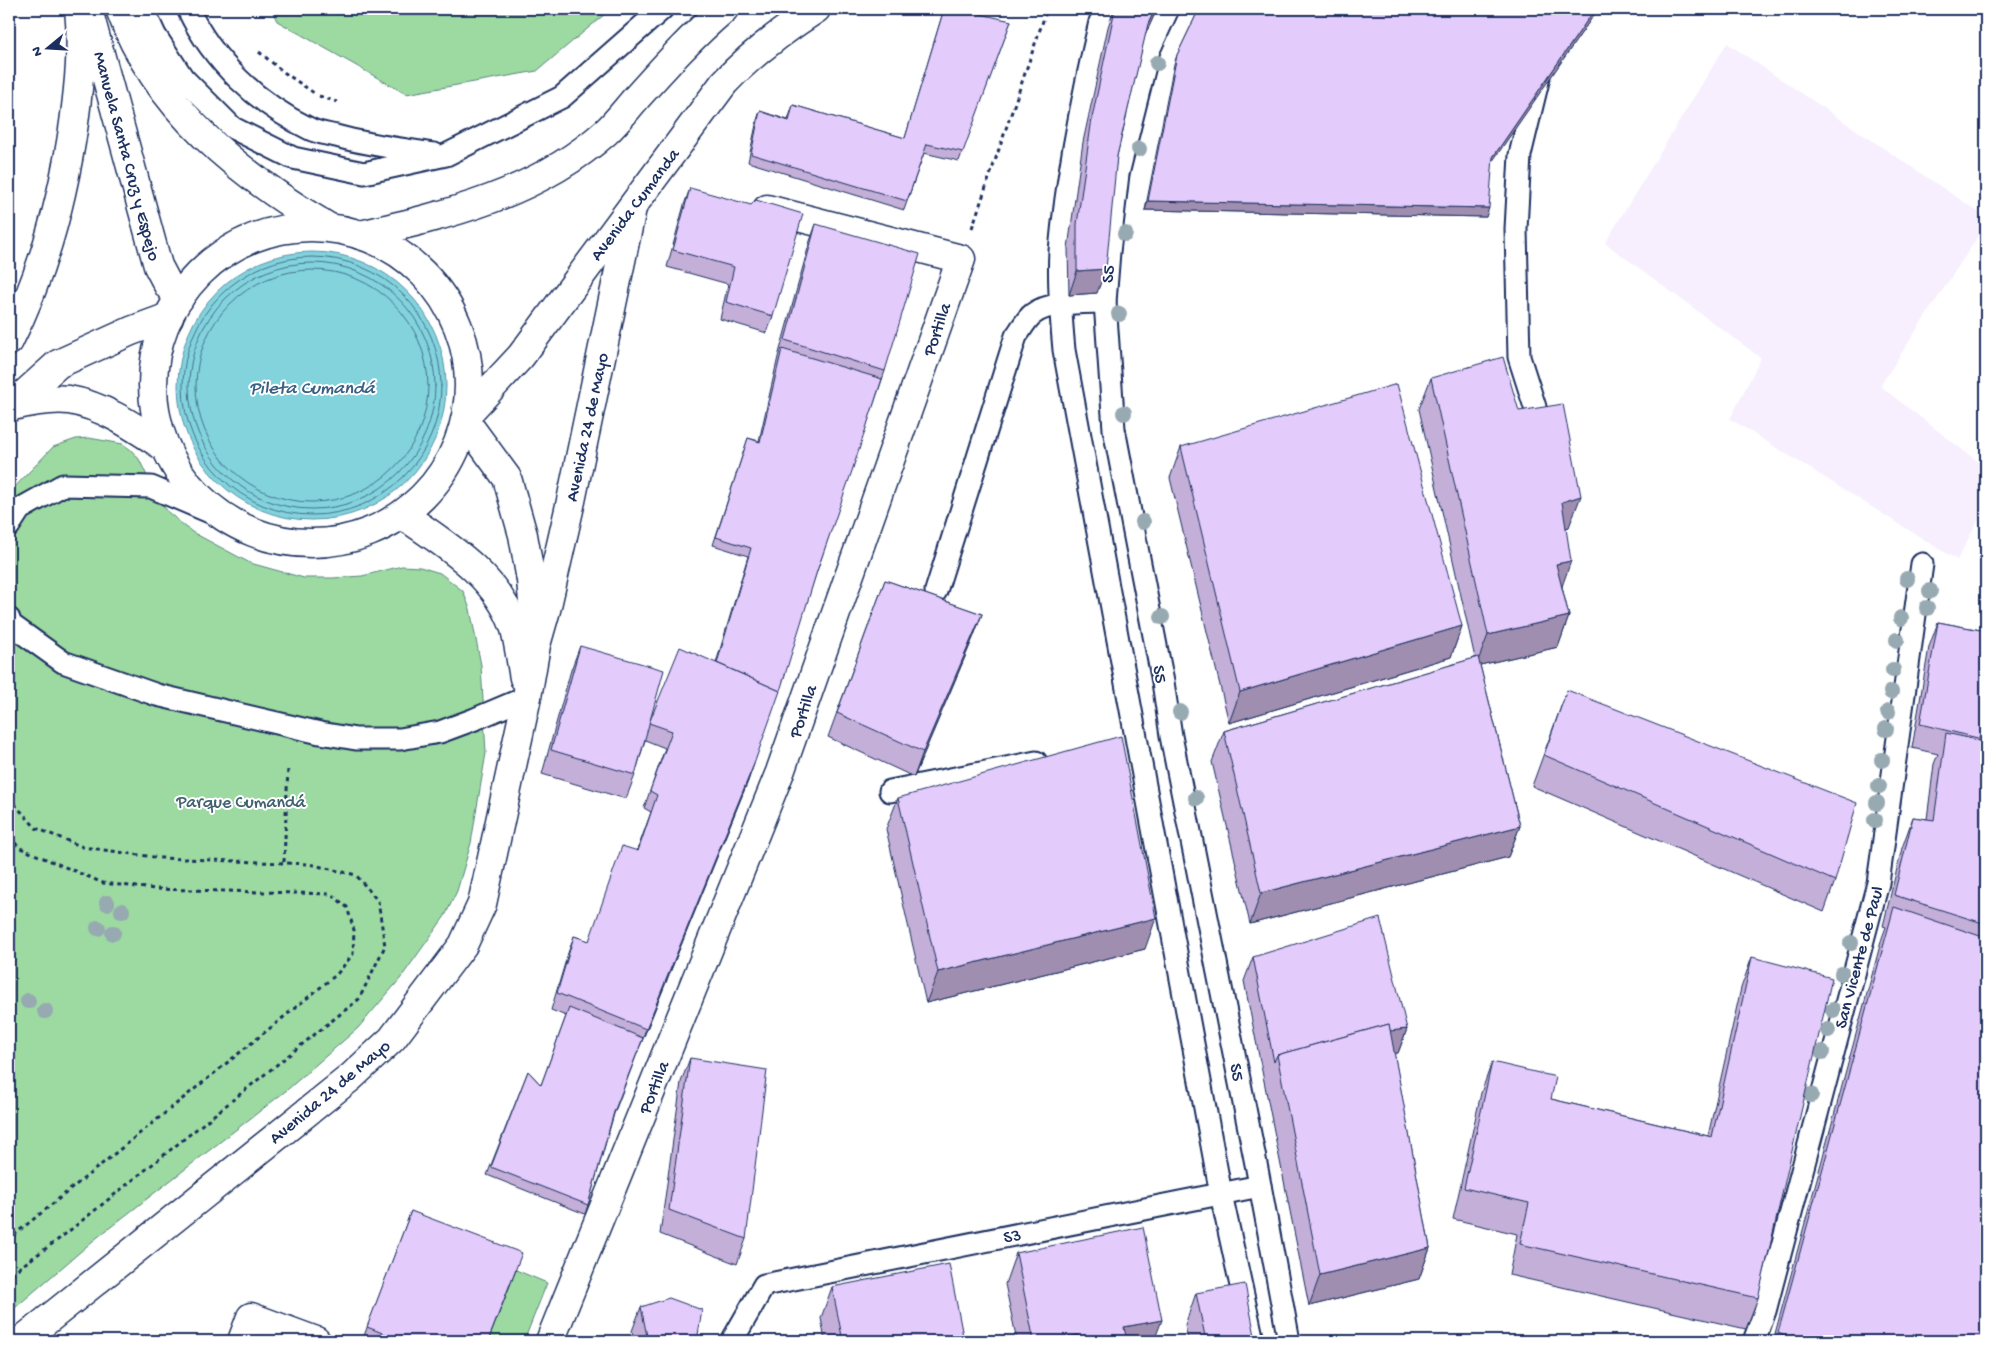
<svg xmlns="http://www.w3.org/2000/svg" width="1995" height="1350" font-family="'Gochi Hand',sans-serif">
<rect width="100%" height="100%" fill="#fff"/>
<filter id="ink" filterUnits="userSpaceOnUse"><feTurbulence type="fractalNoise" baseFrequency=".02" numOctaves="2"/><feDisplacementMap in="SourceGraphic" scale="10" xChannelSelector="R" yChannelSelector="G"/><feConvolveMatrix kernelMatrix="1 2 1 2 8 2 1 2 1" color-interpolation-filters="sRGB"/></filter>
<g filter="url(#ink)">
<polygon fill="#f7effe" points="1727,43 1986,217 1986,224 1880,386 1986,468 1986,506 1957,560 1730,419 1761,358 1605,243"/>
<g fill="#9cdaa1" stroke="#5c8480">
<polygon points="271,9 611,9 537,71 406,94 277,21"/>
<polygon points="89,438 123,444 131,450 139,459 158,499 169,513 192,532 250,563 304,578 333,578 362,576 402,566 420,567 440,573 463,591 470,609 481,665 486,753 471,843 457,891 445,916 400,979 358,1028 287,1090 94,1240 9,1313 9,493 53,447 76,439"/>
<polygon points="516,1270 547,1283 524,1341 488,1341"/>
</g>
<circle fill="#82d3dc" stroke="#5991aa" cx="312" cy="386" r="134"/>
<g fill="none" stroke-linecap="round" stroke-linejoin="round">
<g stroke="#447190" stroke-width="1">
<circle cx="312" cy="386" r="129"/>
<circle cx="312" cy="386" r="123"/>
<circle cx="312" cy="386" r="116"/>
</g>
<defs>
<g id="lane">
<polyline points="143,9 155,35 183,78 233,128 293,158 364,173 446,155 562,97 662,9"/>
<path d="M 188,9 C 212,61 258,104 310,129 C 318,133 328,134 336,136 C 368,145 401,149 434,154"/>
<path d="M 1107,9 L 1100,22 C 1082,98 1067,174 1060,251 C 1058,284 1061,318 1064,350 L 1221,1194 L 1253,1341"/>
<polyline points="1168,9 1149,50 1118,174 1109,252 1105,302 1114,429 1163,682 1171,736 1257,1169 1289,1341"/>
<polyline points="1535,407 1519,357 1516,229 1520,155 1539,77"/>
<polyline points="9,526 20,509 63,485 151,487 224,518"/>
<path d="M 936,591 L 1016,336 C 1021,330 1026,319 1033,314 C 1049,301 1085,303 1105,302"/>
<polyline points="9,619 10,624 63,662 157,695 320,733 356,739 400,739 440,732 475,719 527,697"/>
<polyline points="890,791 1036,762"/>
<polyline points="732,1341 764,1285 1260,1186"/>
<polyline points="1754,1341 1765,1311 1878,883 1922,564"/>
</g>
<g id="street">
<path d="M 12,406 C 30,402 50,398 69,400 C 105,406 137,429 166,448"/>
<polyline points="9,408 58,364 131,331 169,317"/>
<polyline points="242,1341 251,1317 316,1341"/>
<polyline points="550,1341 780,772 961,259 767,209"/>
</g>
<g id="secondary">
<path d="M 120,9 C 156,109 240,175 328,227"/>
<polyline points="90,17 158,266 168,285 179,299"/>
<circle cx="311" cy="385" r="158"/>
<path d="M 360,235 C 447,215 537,194 606,132 C 618,121 628,107 639,95 C 666,65 693,35 724,9"/>
<path d="M 9,341 C 44,272 63,199 74,123 C 79,85 83,47 79,9"/>
<path d="M 467,414 L 521,356 L 724,83 C 751,54 782,31 816,9"/>
<polyline points="466,422 507,478 523,535 531,580 535,624"/>
<path d="M 403,515 C 446,545 498,576 515,629 C 519,645 521,662 524,678"/>
<polyline points="21,1341 351,1077 392,1039 463,945 482,904 527,697 536,645 546,610 571,501 632,208"/>
</g>
</defs>
<use href="#lane" stroke="#1b2f5e" stroke-width="25"/>
<use href="#street" stroke="#1b2f5e" stroke-width="31"/>
<use href="#secondary" stroke="#1b2f5e" stroke-width="31"/>
<g stroke="#1b2f5e" stroke-width="3" stroke-dasharray="4 4" stroke-linecap="butt">
<polyline points="259,52 285,73 314,93"/>
<polyline points="319,96 337,102"/>
<polyline points="972,228 1047,9"/>
<polyline points="9,798 36,828 83,847 161,858 309,864 356,875 378,901 385,946 359,999 59,1239 9,1275"/>
<polyline points="9,837 20,848 103,883 155,889 331,894 347,907 354,930 353,954 337,974 9,1239"/>
<polyline points="284,862 288,767"/>
</g>
<use href="#lane" stroke="#fff" stroke-width="21"/>
<use href="#street" stroke="#fff" stroke-width="28"/>
<use href="#secondary" stroke="#fff" stroke-width="28"/>
</g>
<g fill="#97a9b1">
<circle cx="1157" cy="63" r="8"/>
<circle cx="1139" cy="149" r="8"/>
<circle cx="1125" cy="234" r="8"/>
<circle cx="1119" cy="314" r="8"/>
<circle cx="1124" cy="413" r="8"/>
<circle cx="1143" cy="522" r="8"/>
<circle cx="1907" cy="579" r="8"/>
<circle cx="1930" cy="591" r="8"/>
<circle cx="1927" cy="608" r="8"/>
<circle cx="1162" cy="617" r="8"/>
<circle cx="1901" cy="618" r="8"/>
<circle cx="1897" cy="640" r="8"/>
<circle cx="1893" cy="670" r="8"/>
<circle cx="1891" cy="692" r="8"/>
<circle cx="1180" cy="712" r="8"/>
<circle cx="1888" cy="712" r="8"/>
<circle cx="1886" cy="729" r="8"/>
<circle cx="1882" cy="760" r="8"/>
<circle cx="1879" cy="786" r="8"/>
<circle cx="1196" cy="798" r="8"/>
<circle cx="1877" cy="803" r="8"/>
<circle cx="1875" cy="820" r="8"/>
<circle cx="107" cy="903" r="8"/>
<circle cx="122" cy="911" r="8"/>
<circle cx="98" cy="928" r="8"/>
<circle cx="113" cy="933" r="8"/>
<circle cx="1851" cy="943" r="8"/>
<circle cx="1842" cy="974" r="8"/>
<circle cx="28" cy="1001" r="8"/>
<circle cx="1833" cy="1010" r="8"/>
<circle cx="45" cy="1011" r="8"/>
<circle cx="1828" cy="1030" r="8"/>
<circle cx="1822" cy="1052" r="8"/>
<circle cx="1811" cy="1095" r="8"/>
</g>
<g fill="#c3afd8" stroke="#1b2f5e">
<polygon points="944,9 1011,21 959,161 924,153 904,210 748,162 757,120 760,111 788,120 793,105 905,138"/>
<polygon points="1114,9 1157,9 1145,35 1117,156 1097,293 1069,295 1068,248 1083,142 1108,27"/>
<polygon points="1199,9 1598,9 1492,161 1486,217 1145,210 1174,64 1177,55"/>
<polygon points="690,188 773,316 767,333 720,319 728,284 667,267 684,205"/>
<polygon points="816,224 885,371 817,571 748,781 640,1046 614,1114 588,1205 585,1214 487,1175 528,1071 541,1085 566,1016 551,1010 568,953 574,936 589,941 637,851 651,812 644,808 665,748 645,740 635,775 626,799 542,774 571,670 580,646 651,719 716,663 748,556 713,545 748,438 759,441 778,357 810,241"/>
<polygon points="1431,378 1519,411 1569,527 1566,528 1562,587 1569,616 1558,647 1480,665 1520,826 1508,857 1250,924 1212,762 1224,731 1475,658 1419,409"/>
<polygon points="1181,447 1462,626 1451,657 1229,723 1170,478"/>
<polygon points="885,580 982,614 973,638 914,777 828,737"/>
<polygon points="1938,622 1986,631 1986,1341 1773,1341 1882,938 1886,927 1883,926 1902,848 1913,817 1927,819 1934,764 1938,754 1912,748 1929,647"/>
<polygon points="1567,690 1835,881 1824,912 1532,786"/>
<polygon points="898,798 1145,949 926,1003 886,829"/>
<polygon points="1253,957 1407,1029 1398,1053 1394,1053 1430,1248 1419,1279 1309,1306 1244,981"/>
<polygon points="1752,957 1758,1298 1746,1329 1509,1275 1517,1234 1453,1219 1481,1093 1492,1062 1551,1099 1708,1136 1741,988"/>
<polygon points="690,1058 746,1239 737,1264 660,1234 681,1082"/>
<polygon points="411,1211 516,1270 488,1341 362,1341"/>
<polygon points="1016,1253 1154,1341 1017,1341 1005,1284"/>
<polygon points="832,1287 964,1341 825,1341 821,1318"/>
<polygon points="1196,1293 1256,1341 1188,1341 1185,1325"/>
<polygon points="641,1307 697,1341 634,1341 632,1331"/>
</g>
<g fill="#9f8eb0" stroke="#1b2f5e">
<polygon points="1155,9 1157,9 1139,49 1148,24"/>
<polygon points="1595,9 1598,9 1490,165 1493,157"/>
<polygon points="1148,201 1489,208 1486,217 1145,210"/>
<polygon points="1106,269 1097,293 1069,295 1077,271"/>
<polygon points="1581,496 1569,527 1550,534 1562,502"/>
<polygon points="1571,561 1560,592 1556,564"/>
<polygon points="982,614 973,638 914,777 923,752"/>
<polygon points="1569,616 1558,647 1476,666 1488,635"/>
<polygon points="1462,626 1451,657 1229,723 1240,692"/>
<polygon points="754,764 748,781 640,1046 646,1029"/>
<polygon points="1520,826 1508,857 1250,924 1261,893"/>
<polygon points="1156,918 1145,949 926,1003 938,972"/>
<polygon points="1407,1029 1398,1053 1378,1055 1387,1031"/>
<polygon points="1430,1248 1419,1279 1309,1306 1320,1275"/>
<polygon points="1162,1320 1154,1341 1119,1341 1124,1327"/>
<polygon points="1078,1335 1075,1341 1045,1341"/>
</g>
<g fill="#e3cbfb" stroke="#1b2f5e">
<polygon points="944,9 959,9 1011,21 963,152 927,144 907,201 751,154 760,111 789,121 793,105 905,138"/>
<polygon points="1115,9 1155,9 1148,24 1117,156 1106,269 1077,271 1077,224 1092,118"/>
<polygon points="1199,9 1595,9 1493,157 1489,208 1148,201 1177,55"/>
<polygon points="690,188 751,205 756,200 803,214 773,316 726,302 734,267 673,250"/>
<polygon points="816,224 920,254 885,371 785,340"/>
<polygon points="782,349 882,379 852,471 817,571 780,691 717,663 751,548 716,537 748,438 760,442"/>
<polygon points="1503,357 1519,411 1563,404 1581,496 1562,502 1571,561 1556,564 1569,616 1488,635 1431,378"/>
<polygon points="1397,384 1462,626 1240,692 1181,447"/>
<polygon points="885,580 982,614 923,752 837,713"/>
<polygon points="1938,622 1986,631 1986,740 1920,724"/>
<polygon points="580,646 664,670 635,775 551,750"/>
<polygon points="680,647 780,691 754,764 646,1029 557,993 574,936 589,941 622,846 638,851 657,795 650,791 672,731 649,723"/>
<polygon points="1478,657 1520,826 1261,893 1224,731"/>
<polygon points="1567,690 1857,803 1835,881 1544,755"/>
<polygon points="1946,733 1986,742 1986,924 1894,895 1913,817 1934,820"/>
<polygon points="1121,736 1156,918 938,972 898,798"/>
<polygon points="1894,907 1986,938 1986,1341 1797,1341 1778,1333"/>
<polygon points="1380,918 1407,1029 1390,1031 1389,1024 1277,1055 1274,1062 1253,957"/>
<polygon points="1752,957 1832,978 1758,1298 1520,1244 1529,1203 1464,1188 1492,1062 1556,1077 1551,1099 1712,1137"/>
<polygon points="569,1008 643,1038 614,1112 588,1205 491,1167 528,1071 541,1085"/>
<polygon points="1389,1024 1430,1248 1320,1275 1277,1055"/>
<polygon points="690,1058 767,1070 746,1239 669,1210"/>
<polygon points="411,1211 522,1253 488,1341 403,1341 367,1327"/>
<polygon points="1143,1227 1162,1320 1124,1327 1127,1341 1079,1341 1078,1335 1045,1341 1034,1341 1016,1253"/>
<polygon points="949,1264 964,1341 843,1341 832,1287"/>
<polygon points="1245,1284 1256,1341 1206,1341 1196,1293"/>
<polygon points="669,1298 702,1310 697,1341 648,1341 641,1307"/>
</g>
</g>
<g text-anchor="middle" stroke-width="4" stroke-linejoin="round" paint-order="stroke">
<g font-size="18" fill="#1b2f5e" stroke="#fff">
<text transform="translate(128 156) rotate(75)" y="6">Manuela Santa Cruz y Espejo</text>
<text transform="translate(634 204) rotate(-53)" y="6">Avenida Cumanda</text>
<text transform="translate(1107 274) rotate(-86)" y="6">S5</text>
<text transform="translate(936 329) rotate(-71)" y="6">Portilla</text>
<text transform="translate(586 427) rotate(-78)" y="6">Avenida 24 de Mayo</text>
<text transform="translate(1161 674) rotate(80)" y="6">S5</text>
<text transform="translate(802 711) rotate(-71)" y="6">Portilla</text>
<text transform="translate(1858 957) rotate(-75)" y="6">San Vicente de Paul</text>
<text transform="translate(1238 1072) rotate(79)" y="6">S5</text>
<text transform="translate(653 1087) rotate(-68)" y="6">Portilla</text>
<text transform="translate(329 1091) rotate(-40)" y="6">Avenida 24 de Mayo</text>
<text transform="translate(1012 1235) rotate(-11)" y="6">S3</text>
</g>
<g font-size="18" fill="#426272" stroke="#fff">
<text x="241" y="807">Parque Cumandá</text>
</g>
<g font-size="19" font-style="italic" fill="#3a6084" stroke="#fff">
<text x="312" y="393">Pileta Cumandá</text>
</g>
</g>
<rect width="1995" height="1350" fill="none" stroke="#fff" stroke-width="30"/>
<rect x="15" y="15" width="1965" height="1320" fill="none" stroke="#1b2f5e" stroke-width="2" filter="url(#ink)"/>
<g transform="translate(48 48) rotate(252)" stroke="#ffffff" stroke-width="4" paint-order="stroke">
<path d="M0-4L9 19L0 12L-9 19Z" fill="#1b2f5e"/>
<text y="-8" font-size="14" font-weight="bold" text-anchor="middle" fill="#1b2f5e">N</text>
</g>
</svg>
